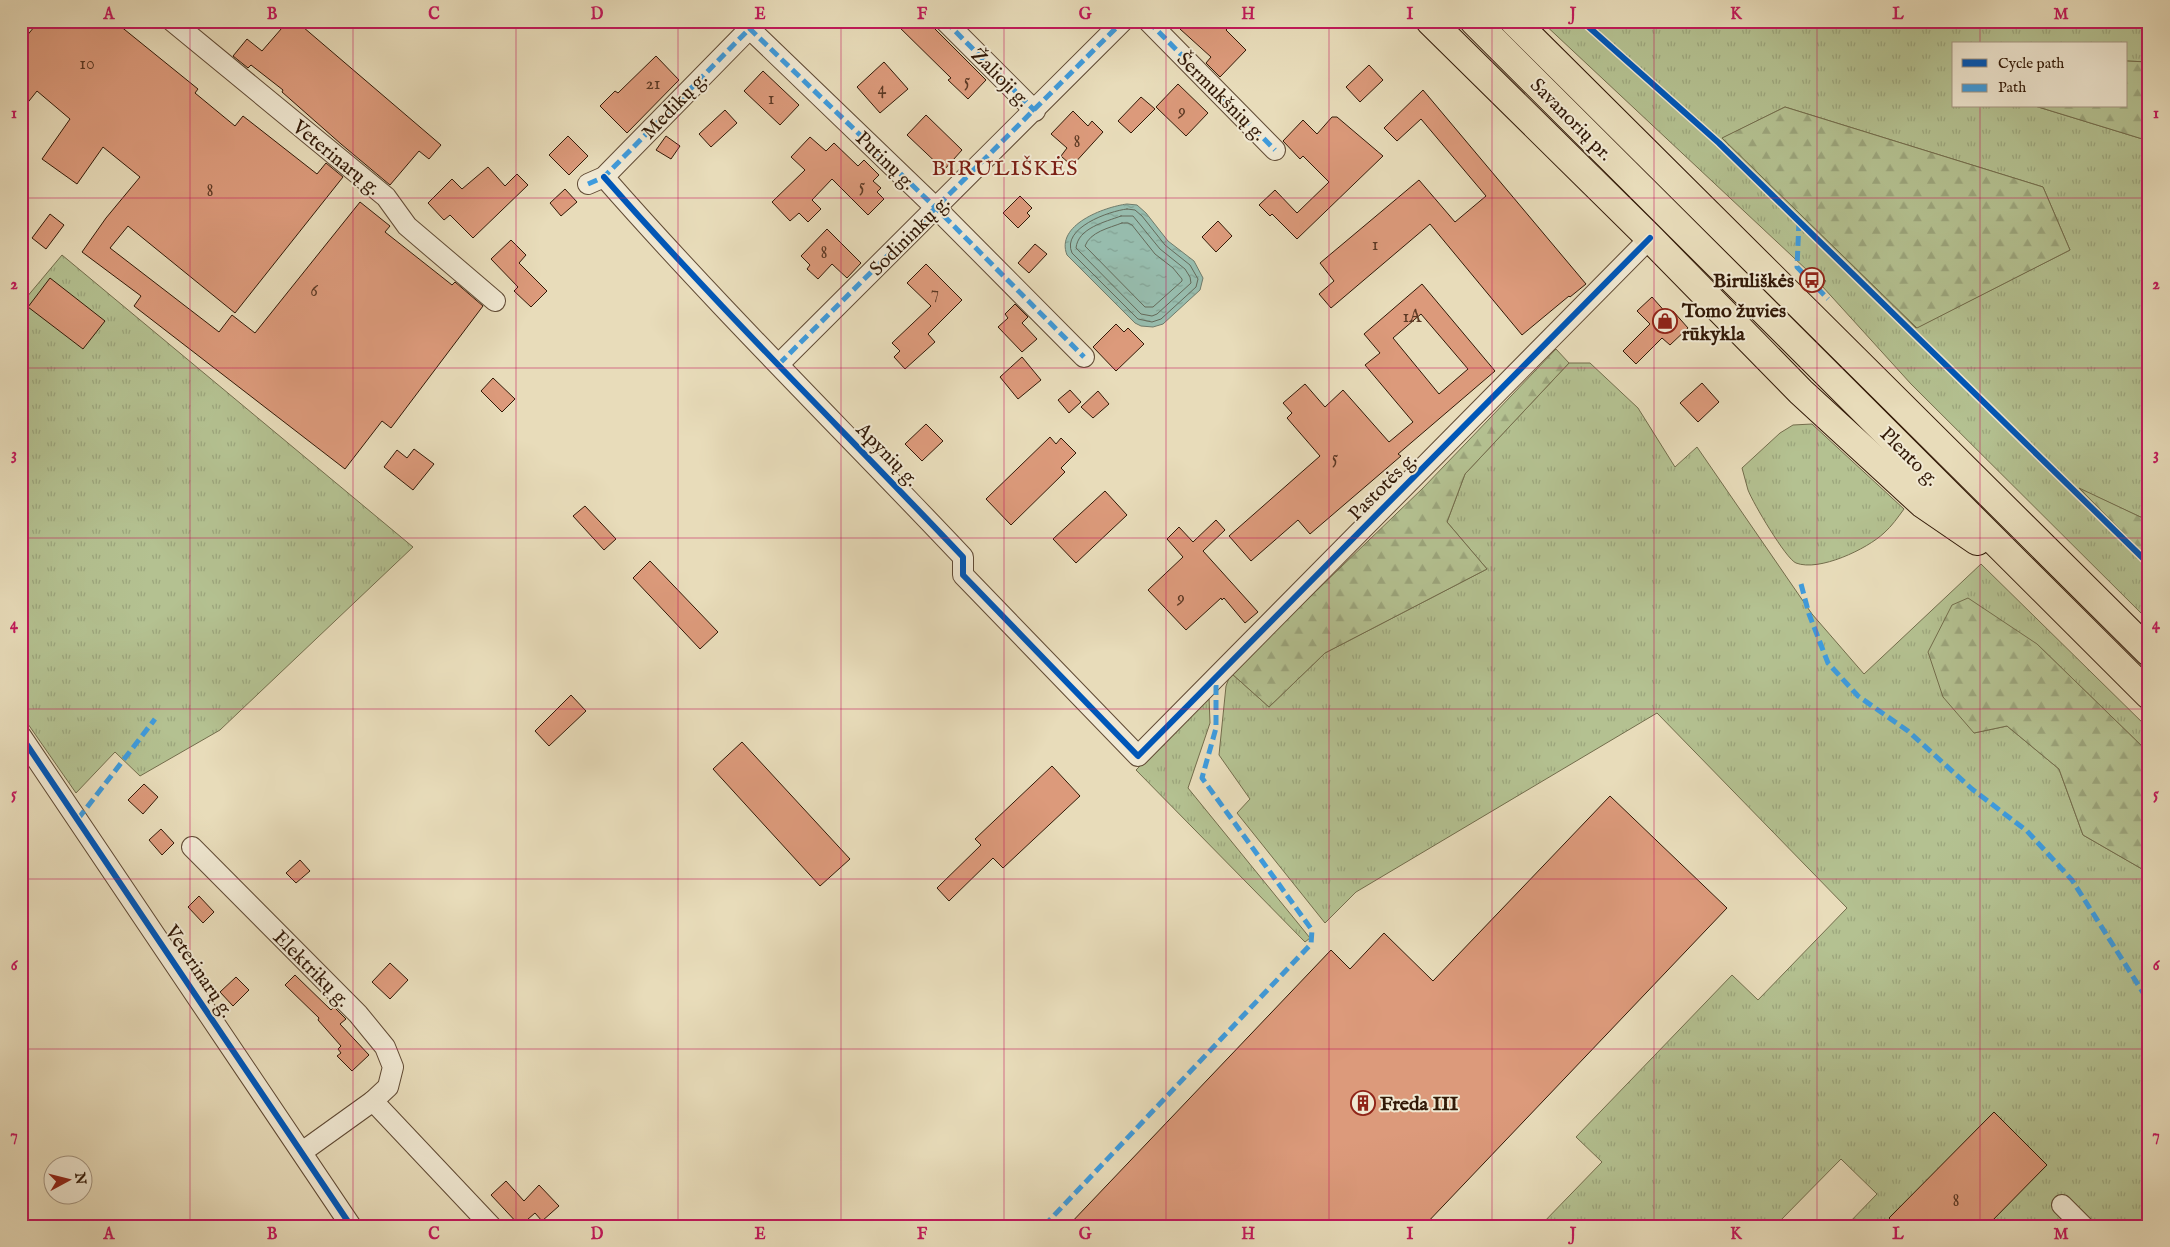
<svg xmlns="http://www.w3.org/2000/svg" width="2170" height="1247" font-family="'IM FELL English',serif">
<defs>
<pattern id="grass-tufts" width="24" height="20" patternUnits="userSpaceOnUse" patternTransform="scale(1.25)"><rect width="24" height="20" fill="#b4c191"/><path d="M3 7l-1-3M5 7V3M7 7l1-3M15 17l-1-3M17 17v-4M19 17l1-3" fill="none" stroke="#9ba57c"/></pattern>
<pattern id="forest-firs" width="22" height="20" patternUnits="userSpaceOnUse" patternTransform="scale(1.25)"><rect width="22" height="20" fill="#b4c191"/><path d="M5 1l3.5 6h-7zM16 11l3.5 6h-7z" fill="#9ba57c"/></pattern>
<pattern id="water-ripples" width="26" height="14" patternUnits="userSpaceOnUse" patternTransform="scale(1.25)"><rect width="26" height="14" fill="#97bcad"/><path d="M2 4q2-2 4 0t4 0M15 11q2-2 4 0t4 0" fill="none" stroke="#83a193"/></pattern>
</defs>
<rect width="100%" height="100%" fill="#e8dcba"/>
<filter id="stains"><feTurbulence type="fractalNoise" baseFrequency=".004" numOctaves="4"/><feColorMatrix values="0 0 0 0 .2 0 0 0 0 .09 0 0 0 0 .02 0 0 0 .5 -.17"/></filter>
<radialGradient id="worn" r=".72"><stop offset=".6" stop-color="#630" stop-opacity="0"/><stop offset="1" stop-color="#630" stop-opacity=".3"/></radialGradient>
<g fill="url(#grass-tufts)" stroke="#736d4c" fill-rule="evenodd">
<path d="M 1541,21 L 2149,21 L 2149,62 L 2126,61 L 2126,44 L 1954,44 L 1954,106 L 2035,106 L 2149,141 L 2149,521 L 2080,489 L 2149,559 L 2149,621 L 1911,384 L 1822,286 L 1826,281 L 1812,267 L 1808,271 ZM 1785,107 L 2043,187 L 2070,250 L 1916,328 L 1723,138 Z"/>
<polygon points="62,255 413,547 220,730 140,776 115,752 76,793 21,714 21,304"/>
<polygon points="1569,363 1590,363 1638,408 1675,467 1697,447 1812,614 1864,674 1981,564 2149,729 2149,753 2037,644 1974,733 2007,726 2059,769 2083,835 2149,873 2149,1226 1846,1226 1877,1194 1841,1159 1775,1226 1540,1226 1602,1162 1576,1137 1732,975 1758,1000 1847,908 1657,713 1356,892 1325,923 1237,813 1250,799 1219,755 1226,686 1231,673 1269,707 1325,653 1487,569 1447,522 1465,474"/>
<path d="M 1812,424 L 1904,509 C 1898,517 1892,526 1884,533 C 1867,549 1819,572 1796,563 C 1786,559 1753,503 1748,490 C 1746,483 1744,475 1742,468 L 1780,433 L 1793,425 Z"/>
<polygon points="1209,697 1210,723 1188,788 1310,938 1305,942 1136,770"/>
</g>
<g fill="url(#forest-firs)" stroke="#736d4c">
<polygon points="2126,61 2149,62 2149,141 2035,106 2126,106"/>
<polygon points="1785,107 2043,187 2070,250 1917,328 1722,138"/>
<polygon points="1556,349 1569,363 1465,474 1447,522 1487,569 1325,653 1269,707 1231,673 1423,488"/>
<polygon points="2079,488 2149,521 2149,559"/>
<polygon points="1968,598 2037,644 2149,753 2149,873 2083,835 2059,769 2007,726 1974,733 1943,697 1928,652 1952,605"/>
</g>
<path fill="url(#water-ripples)" stroke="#6f7b6b" d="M 1127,204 L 1137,205 L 1146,213 L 1168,241 L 1194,261 L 1203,278 L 1200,290 L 1163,324 L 1153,327 L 1141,326 L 1135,323 L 1067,255 C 1055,225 1104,207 1127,204 Z"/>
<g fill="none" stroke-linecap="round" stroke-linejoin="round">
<g stroke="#646a5a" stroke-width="1">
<path d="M 1127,209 L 1135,210 L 1142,216 L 1165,245 L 1190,265 L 1198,279 L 1196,287 L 1161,319 L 1152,322 L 1138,319 L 1072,253 C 1061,228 1109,211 1127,209 Z"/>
<path d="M 1121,216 L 1133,216 L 1160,249 L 1185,269 L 1190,277 L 1191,283 L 1157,314 L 1152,316 L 1141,314 L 1076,248 C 1078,228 1105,222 1121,216 Z"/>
<path d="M 1122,223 L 1128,223 L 1132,225 L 1155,254 L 1173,268 L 1182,279 L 1182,281 L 1153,307 L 1145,307 L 1085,246 C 1090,232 1109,228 1122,223 Z"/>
</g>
</g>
<g fill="#dc9a7b" stroke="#321907" fill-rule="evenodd">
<polygon points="39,21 114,21 198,89 195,93 235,126 243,116 317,174 326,163 343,177 235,313 128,226 110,248 219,332 232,315 255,333 360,202 390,226 385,232 452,285 455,282 483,306 391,428 382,421 345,469 134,306 141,296 82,252 106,218 140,177 103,147 77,184 42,159 70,119 37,91 21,111 21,43"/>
<polygon points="288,21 296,21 441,145 429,159 419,151 390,185 341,144 282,92 283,90 251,65 248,68 233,56 247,39 262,51"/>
<polygon points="893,21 927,21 986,80 968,99 948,80 951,78"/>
<polygon points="1187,21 1234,21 1226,30 1246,50 1220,77 1206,63 1211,57 1180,29"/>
<polygon points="656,56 679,80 627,133 600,106 615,91 618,93"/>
<polygon points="884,62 908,89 880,113 857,87"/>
<polygon points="1369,65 1383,80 1360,102 1346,87"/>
<polygon points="763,71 799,105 780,125 744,91"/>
<polygon points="1178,84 1208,113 1186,136 1156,107"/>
<polygon points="1423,90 1586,284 1570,297 1569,296 1522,335 1430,224 1331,308 1319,294 1334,281 1320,263 1419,180 1455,222 1486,196 1421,119 1397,141 1384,128"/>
<polygon points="1141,97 1155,109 1131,133 1118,121"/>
<polygon points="725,110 737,123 711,147 699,134"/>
<polygon points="1073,111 1088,126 1092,121 1103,132 1072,166 1061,156 1067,148 1051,134"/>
<polygon points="926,115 962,150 944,170 907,135"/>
<polygon points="1332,117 1337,117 1383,156 1297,239 1272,214 1270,216 1259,205 1275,190 1297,213 1329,182 1303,156 1300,159 1283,141 1303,120 1317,134"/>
<polygon points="568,136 588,156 569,175 549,155"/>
<polygon points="666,136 680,146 671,159 656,150"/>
<polygon points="810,137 826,151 834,143 858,166 864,160 879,175 873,181 881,188 877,192 884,199 868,215 832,179 812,200 821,209 808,222 799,213 790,221 772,202 805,170 791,157"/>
<polygon points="488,167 505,186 517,174 528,185 473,238 450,215 444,220 428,203 452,179 462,189"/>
<polygon points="565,189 577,202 561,216 550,203"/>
<polygon points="1020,196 1032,208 1027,213 1030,216 1018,228 1003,213"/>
<polygon points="50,214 64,225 46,249 32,238"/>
<polygon points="1218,221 1232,236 1216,252 1202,237"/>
<polygon points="827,229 861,263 847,278 832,264 818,279 807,269 810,265 801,256"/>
<polygon points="511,240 526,255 519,263 547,291 531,307 514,291 518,287 491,259"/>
<polygon points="1035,244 1047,254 1029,273 1018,263"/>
<polygon points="926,264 962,300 928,334 935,342 905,369 894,357 900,351 892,343 931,306 907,283"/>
<polygon points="50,278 105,321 83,349 28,307"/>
<path d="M 1422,284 L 1495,371 L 1398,454 L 1401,456 L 1310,534 L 1298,520 L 1251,561 L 1229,536 L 1320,456 L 1287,418 L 1292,413 L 1283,403 L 1305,384 L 1325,407 L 1343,390 L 1389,442 L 1413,422 L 1365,365 L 1380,353 L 1364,334 ZM 1421,314 L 1468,369 L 1439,394 L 1393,338 Z"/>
<polygon points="1652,297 1668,315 1673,311 1688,328 1670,345 1662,338 1636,364 1623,351 1650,324 1637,311"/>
<polygon points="1015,304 1028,317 1022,323 1037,339 1022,352 998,327 1008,318 1005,314"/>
<polygon points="1116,324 1124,332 1128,328 1144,344 1116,371 1093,347"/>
<polygon points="1022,357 1041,380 1018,399 1000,377"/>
<polygon points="493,378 515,399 502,412 481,391"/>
<polygon points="1702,383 1719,402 1698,422 1680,403"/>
<polygon points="1070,390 1081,402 1069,413 1058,400"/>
<polygon points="1098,391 1109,404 1093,418 1081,407"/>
<polygon points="926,424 943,441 922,461 905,444"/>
<polygon points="1050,437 1056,444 1061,438 1076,453 1061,468 1065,472 1011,525 986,499"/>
<polygon points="414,449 434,464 413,490 384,467 397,450 407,458"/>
<polygon points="1105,491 1127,515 1076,563 1053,539"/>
<polygon points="585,506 616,539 604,550 573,516"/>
<polygon points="1216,520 1225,530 1203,551 1258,612 1245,623 1224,598 1222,600 1221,598 1186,630 1148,590 1183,557 1167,539 1179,527 1193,542"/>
<polygon points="650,561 718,632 700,649 633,578"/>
<polygon points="571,695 586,711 549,746 535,731"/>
<polygon points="742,742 850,859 820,886 713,769"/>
<polygon points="1052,766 1080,796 1003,868 993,858 949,901 937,888 981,845 975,839"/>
<polygon points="144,784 158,797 143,814 128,800"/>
<polygon points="1610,796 1727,908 1424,1226 1068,1226 1331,950 1350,969 1384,933 1433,981"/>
<polygon points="161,829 174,843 162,855 149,840"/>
<polygon points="300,860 310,871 296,883 286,873"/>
<polygon points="199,896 214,912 203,923 188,907"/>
<polygon points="390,963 408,980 390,999 372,982"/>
<polygon points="295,975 331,1010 334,1007 346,1019 340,1024 369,1055 352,1071 337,1056 341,1053 338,1049 341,1046 318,1020 319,1018 285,985"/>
<polygon points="236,977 249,990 233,1006 220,992"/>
<polygon points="1994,1112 2047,1165 1987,1226 1897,1226 1889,1218"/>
<polygon points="506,1181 524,1201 539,1185 559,1206 542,1221 535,1213 520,1226 491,1195"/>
</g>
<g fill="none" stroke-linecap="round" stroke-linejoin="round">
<defs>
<g id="street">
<polyline points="172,21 386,197 407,226 495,301"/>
<polyline points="945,21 1035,111"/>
<polyline points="1148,21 1275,150"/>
<polyline points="749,28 937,209 1084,357"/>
<path d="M 604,177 C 719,308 843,430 963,557 L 963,575 L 1138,756 L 1650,238"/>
<polyline points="588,184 604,177 757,21"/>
<polyline points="779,364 1123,21"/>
<polyline points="21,736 351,1226"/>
<polyline points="192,847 358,1014 385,1047 393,1067 388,1087 373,1101"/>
<polyline points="302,1152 373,1101 491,1226"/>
<polyline points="2062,1205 2083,1226"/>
</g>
<g id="highway">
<polyline points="1430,21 1650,238 1801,392 1923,504 1977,541"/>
<polyline points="1474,21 2149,695"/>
<polyline points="1514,21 2149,652"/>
</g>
</defs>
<use href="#street" stroke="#604a34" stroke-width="22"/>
<use href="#highway" stroke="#321907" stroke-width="30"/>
<use href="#street" stroke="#f0e8d2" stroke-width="20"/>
<use href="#highway" stroke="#e8dcba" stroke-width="28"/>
<g stroke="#3e9bdd" stroke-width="5" stroke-dasharray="10 5" stroke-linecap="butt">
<polyline points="945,21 1035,111"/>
<polyline points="1148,21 1275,150"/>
<polyline points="749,28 937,209 1084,357"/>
<polyline points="588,184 604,177 757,21"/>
<polyline points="1799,221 1797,267 1828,299"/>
<polyline points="779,364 1123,21"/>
<polyline points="1801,584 1809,614 1828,663 1858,696 1908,731 1972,789 2027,831 2072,880 2149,1002"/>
<polyline points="78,819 155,719"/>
<polyline points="1044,1226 1311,944 1312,930 1202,778 1216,728 1216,678"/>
</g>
<defs>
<g id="cycleway">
<polyline points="1582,21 1719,143 2149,564"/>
<path d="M 604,177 C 719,308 843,430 963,557 L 963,575 L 1138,756 L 1650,238"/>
<polyline points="21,736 351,1226"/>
</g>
</defs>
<use href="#cycleway" stroke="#f0e8d2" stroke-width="9"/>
<use href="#cycleway" stroke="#0057b8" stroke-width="6"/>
</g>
<path fill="none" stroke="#c2185b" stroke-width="1" stroke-opacity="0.55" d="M 190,21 L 190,1226M 353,21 L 353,1226M 516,21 L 516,1226M 678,21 L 678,1226M 841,21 L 841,1226M 1004,21 L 1004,1226M 1166,21 L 1166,1226M 1329,21 L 1329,1226M 1492,21 L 1492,1226M 1654,21 L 1654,1226M 1817,21 L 1817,1226M 1980,21 L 1980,44M 1980,106 L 1980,1226M 21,198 L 2149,198M 21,368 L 2149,368M 21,538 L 2149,538M 21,709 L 2149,709M 21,879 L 2149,879M 21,1049 L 2149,1049"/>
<defs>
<symbol id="bus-ring" viewBox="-11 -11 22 22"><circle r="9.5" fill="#f0e8d2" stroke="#8f2418" stroke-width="1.5"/><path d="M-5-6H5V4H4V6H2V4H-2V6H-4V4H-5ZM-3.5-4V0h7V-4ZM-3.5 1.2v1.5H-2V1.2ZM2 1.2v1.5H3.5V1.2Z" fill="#8f2418"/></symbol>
<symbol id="shop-ring" viewBox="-11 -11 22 22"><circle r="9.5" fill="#f0e8d2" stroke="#8f2418" stroke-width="1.5"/><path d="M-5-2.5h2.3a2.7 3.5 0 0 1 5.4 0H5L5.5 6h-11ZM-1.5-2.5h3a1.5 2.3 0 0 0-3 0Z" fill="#8f2418"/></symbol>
<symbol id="building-ring" viewBox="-11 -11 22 22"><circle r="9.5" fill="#f0e8d2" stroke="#8f2418" stroke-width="1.5"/><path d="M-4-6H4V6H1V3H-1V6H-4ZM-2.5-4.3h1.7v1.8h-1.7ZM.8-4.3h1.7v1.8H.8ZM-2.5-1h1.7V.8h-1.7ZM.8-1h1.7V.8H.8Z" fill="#8f2418"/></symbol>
</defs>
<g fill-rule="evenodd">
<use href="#bus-ring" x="1798" y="266" width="28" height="28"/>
<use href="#shop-ring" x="1651" y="307" width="28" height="28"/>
<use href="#building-ring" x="1349" y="1089" width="28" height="28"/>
</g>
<g text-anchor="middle" stroke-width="4" stroke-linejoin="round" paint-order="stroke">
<g font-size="18" fill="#5c3924">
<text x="87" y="69">10</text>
<text x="967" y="86">5</text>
<text x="653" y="89">21</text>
<text x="882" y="94">4</text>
<text x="771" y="104">1</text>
<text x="1182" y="116">9</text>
<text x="1077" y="147">8</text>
<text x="862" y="191">5</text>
<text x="210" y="196">8</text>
<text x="1375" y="250">1</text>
<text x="824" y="258">8</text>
<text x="314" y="296">6</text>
<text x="935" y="298">7</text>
<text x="1412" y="322">1A</text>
<text x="1335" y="463">5</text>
<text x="1181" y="603">9</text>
<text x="1956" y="1206">8</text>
</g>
<g font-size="20" fill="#321907" stroke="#f0e8d2">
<text transform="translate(1001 77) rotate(45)" y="7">Žalioji g.</text>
<text transform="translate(1222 96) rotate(45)" y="7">Šermukšnių g.</text>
<text transform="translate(674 105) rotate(-46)" y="7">Medikų g.</text>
<text transform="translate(1572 119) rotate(45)" y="7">Savanorių pr.</text>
<text transform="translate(337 157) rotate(39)" y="7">Veterinarų g.</text>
<text transform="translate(886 160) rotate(44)" y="7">Putinų g.</text>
<text transform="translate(909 235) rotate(-45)" y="7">Sodininkų g.</text>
<text transform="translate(888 454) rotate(46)" y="7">Apynių g.</text>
<text transform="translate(1910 456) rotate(45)" y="7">Plento g.</text>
<text transform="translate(1382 486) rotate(-45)" y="7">Pastotės g.</text>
<text transform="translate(312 968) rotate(45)" y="7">Elektrikų g.</text>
<text transform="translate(200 971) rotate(56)" y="7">Veterinarų g.</text>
</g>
<g font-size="20" font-weight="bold" fill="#321907" stroke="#f0e8d2" text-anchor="start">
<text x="1794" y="287" text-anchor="end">Biruliškės</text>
<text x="1682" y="317">Tomo žuvies<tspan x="1682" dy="23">rūkykla</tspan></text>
<text x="1380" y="1110">Freda III</text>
</g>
<g font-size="22" letter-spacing="1" fill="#7a1f14" stroke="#f0e8d2">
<text x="1005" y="175">BIRULIŠKĖS</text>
</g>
</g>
<rect width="2170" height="1247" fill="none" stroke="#e8dcba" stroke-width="55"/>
<rect x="1952" y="42" width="175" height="65" fill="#f0e8d2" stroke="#a49581"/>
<rect x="1962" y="59" width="25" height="8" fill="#0057b8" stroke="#a49581"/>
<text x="1998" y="68" font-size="15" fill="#321907">Cycle path</text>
<rect x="1962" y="84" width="25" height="8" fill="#3e9bdd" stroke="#a49581"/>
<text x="1998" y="92" font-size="15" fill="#321907">Path</text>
<g transform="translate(68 1180) rotate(83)"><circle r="24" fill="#f0e8d2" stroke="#a49581"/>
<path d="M0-4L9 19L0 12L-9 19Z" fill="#8f2418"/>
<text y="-8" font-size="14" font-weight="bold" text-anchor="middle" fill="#321907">N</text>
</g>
<rect x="28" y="28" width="2114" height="1192" fill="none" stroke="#c2185b" stroke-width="2"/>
<g font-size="16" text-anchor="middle" font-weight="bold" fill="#c2185b">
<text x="109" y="19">A</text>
<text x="272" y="19">B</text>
<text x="434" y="19">C</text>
<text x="597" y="19">D</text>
<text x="760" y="19">E</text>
<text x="922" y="19">F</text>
<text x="1085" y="19">G</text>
<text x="1248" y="19">H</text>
<text x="1410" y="19">I</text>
<text x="1573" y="19">J</text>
<text x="1736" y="19">K</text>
<text x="1898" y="19">L</text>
<text x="2061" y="19">M</text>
<text x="14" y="118">1</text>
<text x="2156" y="118">1</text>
<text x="14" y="289">2</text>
<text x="2156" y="289">2</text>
<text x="14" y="459">3</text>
<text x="2156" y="459">3</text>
<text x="14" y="629">4</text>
<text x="2156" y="629">4</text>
<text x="14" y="799">5</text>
<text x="2156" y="799">5</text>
<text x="14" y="970">6</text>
<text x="2156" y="970">6</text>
<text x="14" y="1140">7</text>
<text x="2156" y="1140">7</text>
<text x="109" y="1239">A</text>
<text x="272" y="1239">B</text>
<text x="434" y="1239">C</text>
<text x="597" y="1239">D</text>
<text x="760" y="1239">E</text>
<text x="922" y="1239">F</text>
<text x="1085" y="1239">G</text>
<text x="1248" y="1239">H</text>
<text x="1410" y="1239">I</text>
<text x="1573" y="1239">J</text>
<text x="1736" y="1239">K</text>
<text x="1898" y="1239">L</text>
<text x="2061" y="1239">M</text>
</g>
<rect width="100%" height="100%" filter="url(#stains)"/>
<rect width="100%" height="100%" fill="url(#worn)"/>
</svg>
